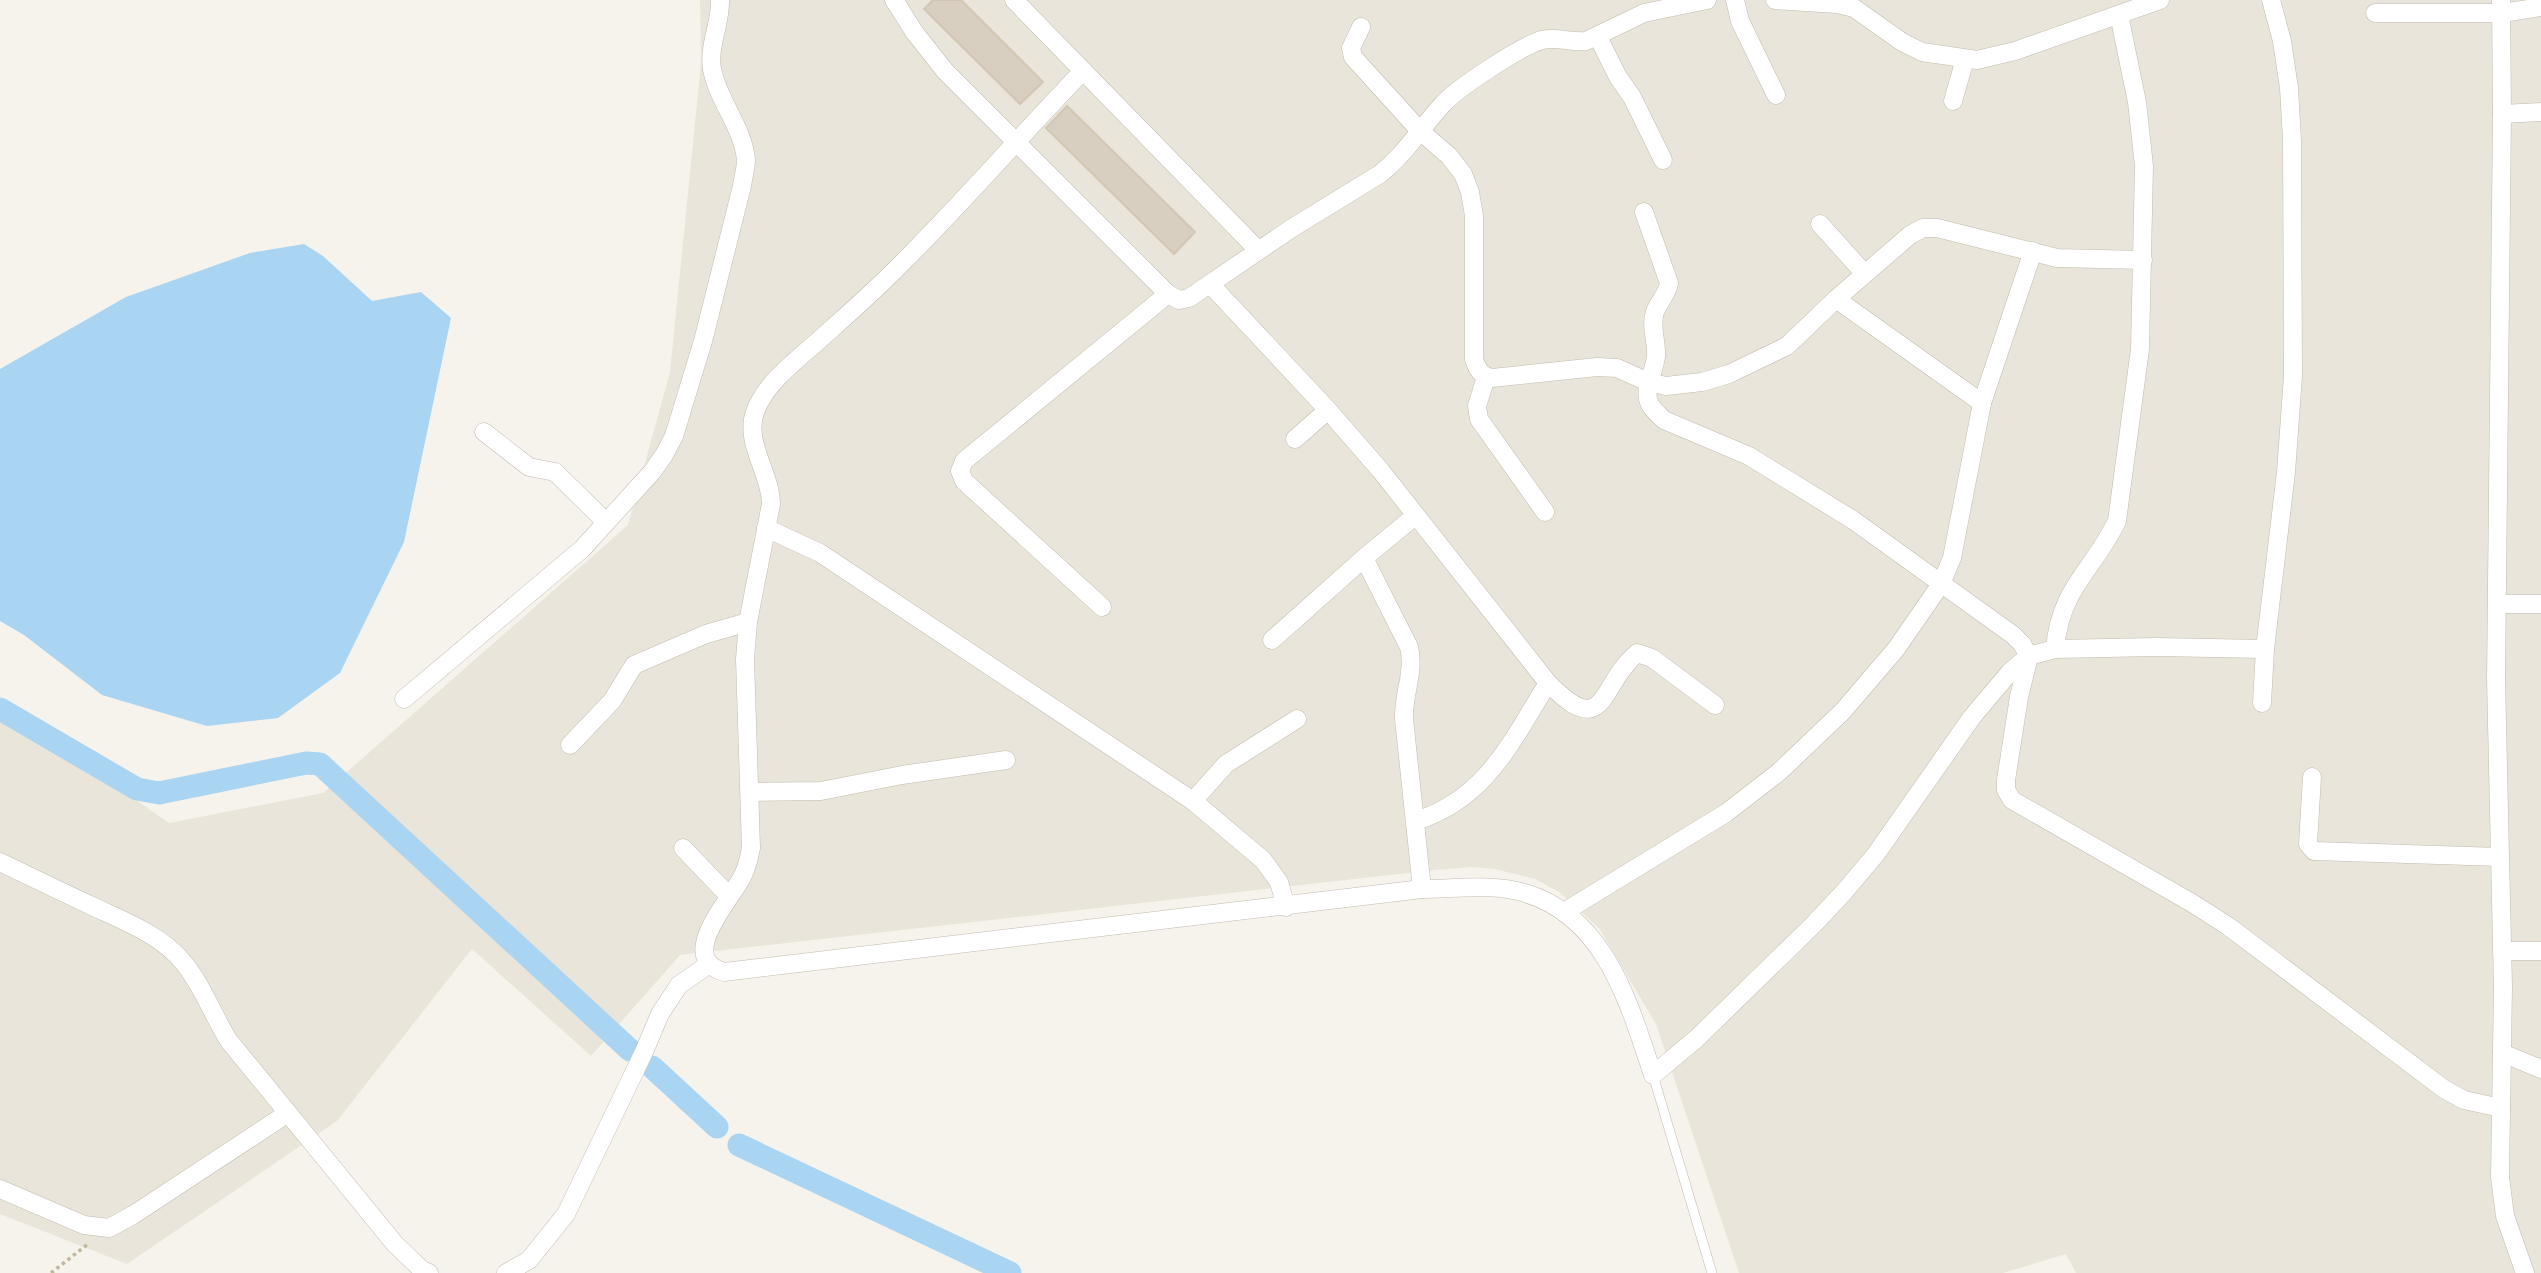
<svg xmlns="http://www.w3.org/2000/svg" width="2541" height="1273" font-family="Quicksand,sans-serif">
<rect width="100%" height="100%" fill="#f6f3ec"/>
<polygon fill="#eae5da" points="700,0 2541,0 2541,1273 2076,1273 2066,1254 2003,1273 1739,1273 1656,1024 1599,928 1559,892 1535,879 1495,869 1471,867 1435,870 680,955 591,1056 472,949 337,1121 127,1264 0,1214 0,705 169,823 323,793 628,525 670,372 701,63"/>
<polygon fill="#a9d4f2" points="304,244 323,256 372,301 421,292 451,318 404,542 340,673 278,718 207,726 102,695 24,635 0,621 0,369 126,297 250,253"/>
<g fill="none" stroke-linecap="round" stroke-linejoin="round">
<g stroke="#a9d4f2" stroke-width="23">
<polyline points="0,709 137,789 159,793 306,763 320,764 630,1050"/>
<polyline points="652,1067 717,1127"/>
<polyline points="739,1145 1010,1273"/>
</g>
</g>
<g fill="#d8cfc1" stroke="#d3c7b4" stroke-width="2">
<polygon points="933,0 961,0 1043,82 1020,104 924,9"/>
<polygon points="1067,106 1195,232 1174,254 1046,128"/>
</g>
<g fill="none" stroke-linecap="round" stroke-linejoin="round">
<defs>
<polyline id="lane" points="1653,1075 1712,1273"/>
<g id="street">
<path d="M 894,0 L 915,33 L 945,71 L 1168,294 L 1179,300 L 1189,298 L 1292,228 L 1380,174 C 1405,154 1421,128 1442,105 C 1457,88 1521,46 1542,40 C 1557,36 1571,43 1586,41 L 1644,13 L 1707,0"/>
<polyline points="1014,0 1258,250"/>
<polyline points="1735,0 1740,21 1776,95"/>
<polyline points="1775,0 1837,4 1854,8 1902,42 1922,52 1977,60 2015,51 2160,0"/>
<polyline points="2501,0 2502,114 2496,679 2503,987 2500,1177 2505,1216 2525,1273"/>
<polyline points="2375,13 2502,13 2541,7"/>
<path d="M 1361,27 L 1351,48 L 1353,57 L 1420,131 L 1449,156 L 1463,174 L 1470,192 L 1474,216 L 1474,359 C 1477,369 1481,376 1492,378 L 1597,367 L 1617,368 L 1648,382 L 1666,386 L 1702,382 L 1729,374 L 1787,346 L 1836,299 L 1910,235 L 1923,228 L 1937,228 L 2057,258 L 2143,260"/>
<polyline points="1598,37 1618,77 1632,97 1663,160"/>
<path d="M 1082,72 C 1022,134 965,200 904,261 C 877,289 847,315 818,341 C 797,360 765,383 755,412 C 744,442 771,474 771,504 L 748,622 L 745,659 L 751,848 C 749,859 747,869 741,879 C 727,904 677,958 724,972 L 1422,889 C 1455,889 1493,883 1525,893 C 1606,917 1629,1004 1653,1075 L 1696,1039 L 1813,925 L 1844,892 L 1876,854 L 1972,717 L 2010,672 L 2029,656 L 2055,649 L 2157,647 L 2265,649"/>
<polyline points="1953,101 1965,59"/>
<polyline points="2502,114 2541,112"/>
<path d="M 1644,212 L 1669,283 C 1667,295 1659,301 1655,312 C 1650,325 1657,342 1656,356 C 1655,370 1645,384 1648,399 C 1650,408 1658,414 1664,420 L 1749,456 L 1853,520 L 2013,635 L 2022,644 L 2029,656 L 2019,697 L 2006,780 L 2006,790 L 2012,800 L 2192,903 L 2228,926 L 2444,1089 L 2464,1100 L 2501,1108"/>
<polyline points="1820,224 1864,273"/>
<path d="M 1211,285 L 1328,410 L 1381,471 L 1548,683 C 1607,742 1598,686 1637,653 L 1652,658 L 1715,705"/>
<polyline points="1836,299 1982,403"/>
<polyline points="1486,377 1477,406 1479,419 1545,512"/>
<polyline points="484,432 529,467 555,472 606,522"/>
<polyline points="1295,439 1328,410"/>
<polyline points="766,528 820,553 1193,801 1263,860 1279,882 1286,907"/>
<path d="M 1364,558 L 1409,647 C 1415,672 1403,694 1404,719 L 1422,889"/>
<polyline points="2497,604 2541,604"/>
<polyline points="1102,607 964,481 960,471 964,461 1168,294"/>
<polyline points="1272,640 1364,558 1415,516"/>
<path d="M 2055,649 C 2060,588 2093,571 2117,521 L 2140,349 L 2144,166 L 2137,102 L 2119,15"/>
<path d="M 404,699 L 582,549 L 652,472 L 664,455 L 674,436 L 703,341 L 742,186 C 743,178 746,168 746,160 C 743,127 718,101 712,69 C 708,46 721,23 720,0"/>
<polyline points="2262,703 2265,649 2286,472 2293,376 2292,140 2289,88 2282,41 2271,0"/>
<polyline points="570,745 612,701 634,665 706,634 748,622"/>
<polyline points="2312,777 2308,844 2314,851 2500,857"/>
<polyline points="750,792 821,791 902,775 1006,760"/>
<polyline points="1193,801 1226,764 1297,719"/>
<path d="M 1416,821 C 1487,798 1511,742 1548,683"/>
<polyline points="683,848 729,896"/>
<path d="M 0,862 C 31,877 62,892 92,906 C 124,921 161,935 183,962 C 203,986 213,1016 229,1041 L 395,1244 L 422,1270 L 429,1273"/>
<polyline points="1564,912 1726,813 1779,772 1843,711 1896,649 1941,584 1952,558 1982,403 2033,251"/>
<polyline points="2502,951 2541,951"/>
<polyline points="2502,1053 2541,1069"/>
<polyline points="0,1189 84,1225 109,1228 133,1215 288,1113"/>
<polyline points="506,1273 529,1260 566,1214 643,1054 660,1014 679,985 708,965"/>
</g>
</defs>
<use href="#lane" stroke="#c2bbae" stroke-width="10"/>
<use href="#street" stroke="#c2bbae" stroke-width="19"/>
<polyline stroke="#c4b79f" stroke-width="3.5" stroke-dasharray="3.5 3.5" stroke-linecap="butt" points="51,1273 88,1244"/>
<use href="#lane" stroke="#fff" stroke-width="9"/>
<use href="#street" stroke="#fff" stroke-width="18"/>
</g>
</svg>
